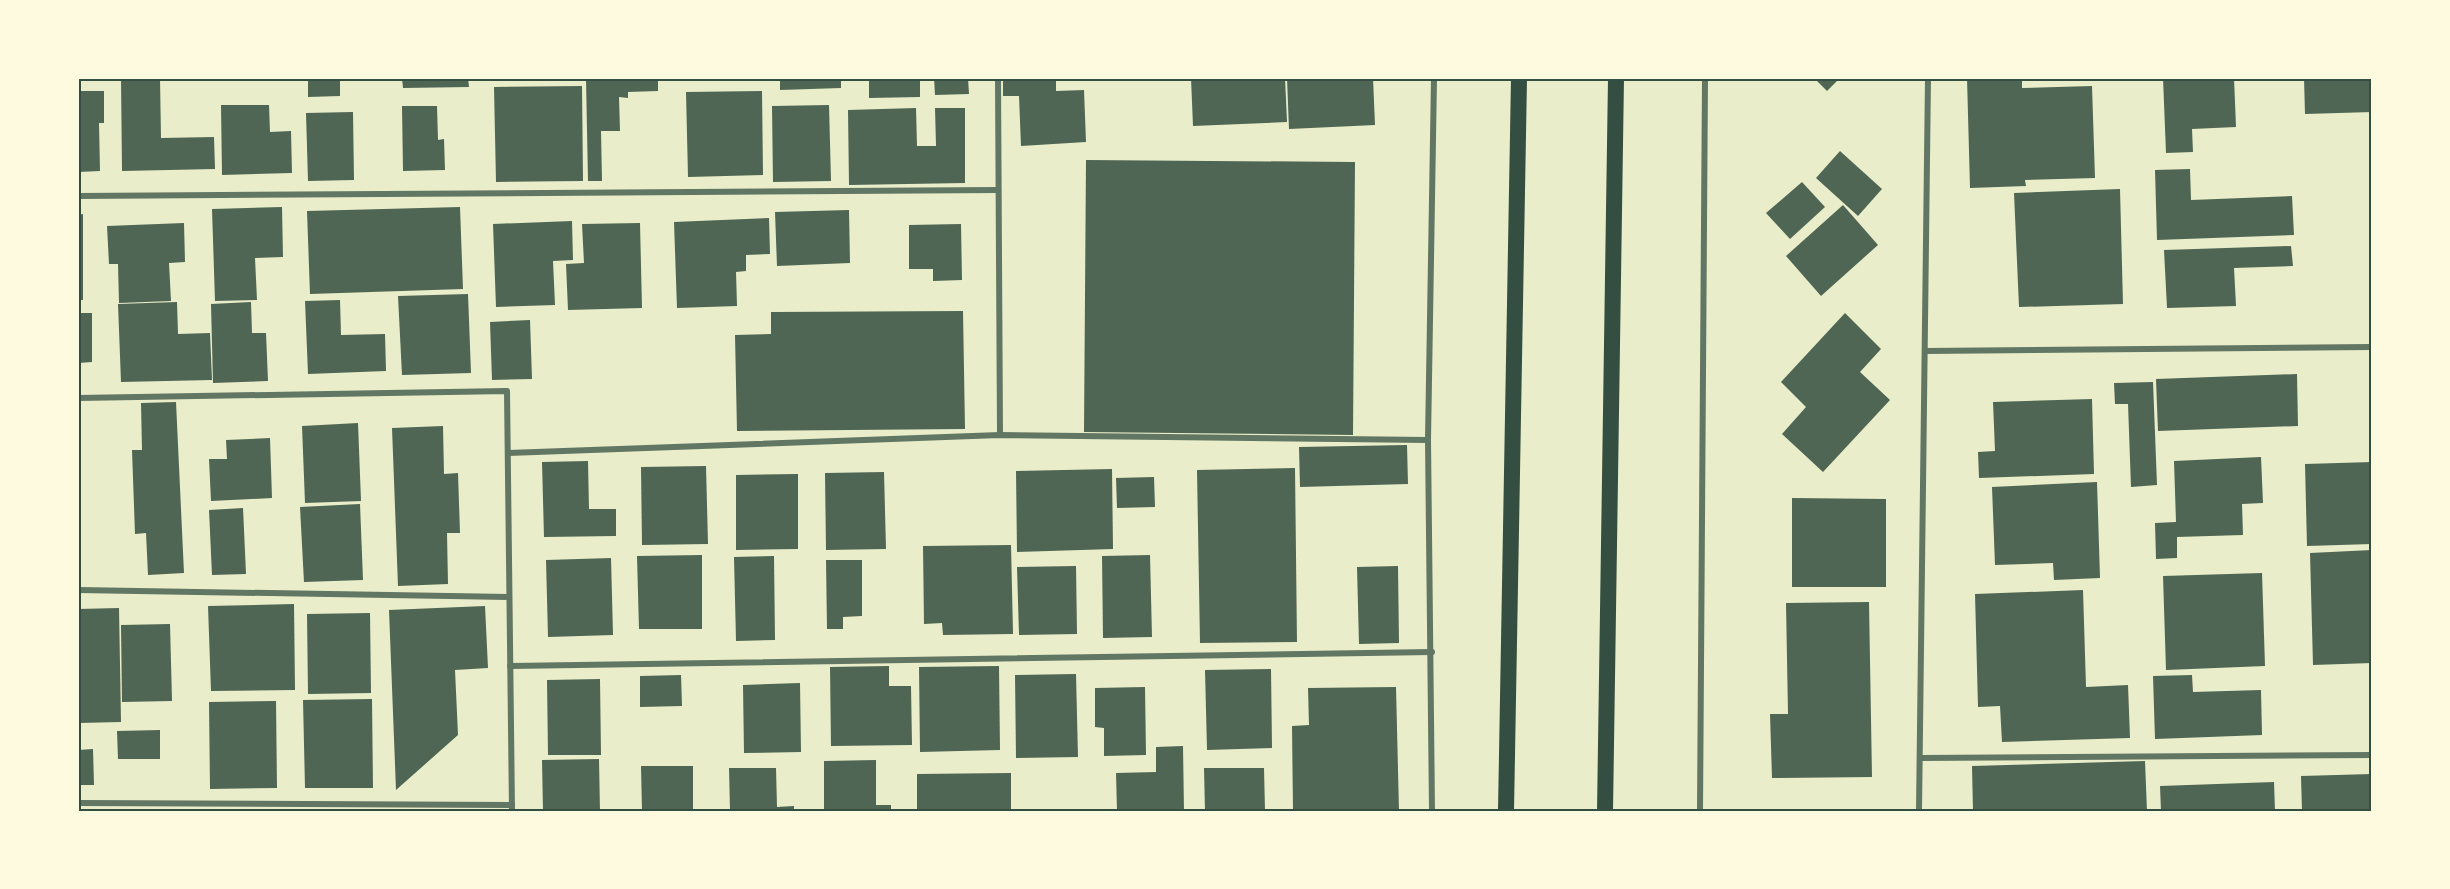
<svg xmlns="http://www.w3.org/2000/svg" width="2450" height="889" font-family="Ubuntu,sans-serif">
<rect width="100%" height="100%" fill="#e9edc9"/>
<g fill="#4f6655">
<polygon points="121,78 160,78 161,138 214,137 215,169 122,171"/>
<polygon points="308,78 340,78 340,96 308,97"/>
<polygon points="402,78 468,78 469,87 403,88"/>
<polygon points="586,78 658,78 658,91 628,92 628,98 619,97 620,131 601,131 602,181 588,181"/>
<polygon points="780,78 841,78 841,88 780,90"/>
<polygon points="869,78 920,78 920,97 869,98"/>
<polygon points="934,78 968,78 969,94 935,95"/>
<polygon points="1003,78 1056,78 1056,91 1084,90 1086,142 1021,146 1019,96 1003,96"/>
<polygon points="1191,78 1285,78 1287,122 1193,126"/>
<polygon points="1287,78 1373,78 1375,125 1289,129"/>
<polygon points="1814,78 1840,78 1827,91"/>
<polygon points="1967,78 2022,78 2022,88 2092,86 2095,178 2025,180 2026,186 1970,188"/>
<polygon points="2163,78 2234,78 2236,127 2192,129 2193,152 2166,153"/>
<polygon points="2304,78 2372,78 2372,112 2305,114"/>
<polygon points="582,86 583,181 496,182 494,87"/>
<polygon points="78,91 104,91 104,123 99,123 100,171 78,172"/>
<polygon points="762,91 763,175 688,177 686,92"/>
<polygon points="221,105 269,105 270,132 291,131 292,173 222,175"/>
<polygon points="829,105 831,181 773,182 772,106"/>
<polygon points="402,106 437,106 438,140 444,139 445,170 403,171"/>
<polygon points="916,108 917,146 936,146 935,108 965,108 965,183 849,185 848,110"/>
<polygon points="353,112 354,180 308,181 306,113"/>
<polygon points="1840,151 1882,189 1858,216 1816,178"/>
<polygon points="1086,160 1355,162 1353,435 1084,432"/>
<polygon points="2190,169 2191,200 2292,196 2294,235 2157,240 2155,170"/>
<polygon points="1802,182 1825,207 1790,239 1766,213"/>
<polygon points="2120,189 2123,304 2019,307 2014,193"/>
<polygon points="1843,205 1878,245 1821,296 1786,256"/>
<polygon points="282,207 283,257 255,258 257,300 215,301 212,209"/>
<polygon points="460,207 463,289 310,294 307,211"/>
<polygon points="849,210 850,263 777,266 775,212"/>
<polygon points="83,214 83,300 78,300 78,215"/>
<polygon points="769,218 770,254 746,255 746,271 736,272 737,306 677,308 674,222"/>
<polygon points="572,221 573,260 553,261 555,305 496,307 493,224"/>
<polygon points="184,223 185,262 169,263 171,301 119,303 118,264 109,264 107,226"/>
<polygon points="640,223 642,308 568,310 566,264 584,263 582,224"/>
<polygon points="961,224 962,280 933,281 933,269 909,269 909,225"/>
<polygon points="2291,246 2293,266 2234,268 2236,306 2167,308 2164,250"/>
<polygon points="468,294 471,373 402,375 398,296"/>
<polygon points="340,300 341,335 385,334 386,371 308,374 305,301"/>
<polygon points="177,302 178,334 210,333 212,380 121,382 118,304"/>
<polygon points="251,302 252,333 266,333 268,381 213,383 211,304"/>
<polygon points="963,311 965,429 737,431 735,335 771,334 771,312"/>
<polygon points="78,313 92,313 92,362 78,363"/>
<polygon points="1845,313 1881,349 1860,372 1890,400 1823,472 1782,434 1806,407 1781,382"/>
<polygon points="530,320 532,379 492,380 490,322"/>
<polygon points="2297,374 2298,426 2158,431 2156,379"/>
<polygon points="2153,382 2157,485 2131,487 2128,404 2115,404 2114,383"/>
<polygon points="2092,399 2094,474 1979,478 1978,452 1995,451 1993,402"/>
<polygon points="176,402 184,573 148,575 146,533 135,534 132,450 142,450 141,403"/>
<polygon points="358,423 361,501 305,503 302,426"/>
<polygon points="443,426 444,474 458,473 460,533 447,533 448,584 398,586 392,428"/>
<polygon points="270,438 272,498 211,501 209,459 227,459 226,440"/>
<polygon points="1407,445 1408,484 1300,487 1299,447"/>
<polygon points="2261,457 2263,503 2242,504 2243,535 2177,537 2177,558 2156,559 2155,523 2176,522 2174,461"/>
<polygon points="588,461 589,509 616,509 616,536 544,537 542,462"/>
<polygon points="2372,462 2372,544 2307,546 2305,464"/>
<polygon points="706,466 708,544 642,545 641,467"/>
<polygon points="1295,468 1297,642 1200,643 1197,470"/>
<polygon points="1112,469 1113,549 1017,552 1016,471"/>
<polygon points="884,472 886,549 826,550 825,473"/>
<polygon points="798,474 798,549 736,550 736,475"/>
<polygon points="1154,477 1155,507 1117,508 1116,478"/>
<polygon points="2097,482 2100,578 2054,580 2053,563 1995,565 1992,487"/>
<polygon points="1792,498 1886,499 1886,587 1792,587"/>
<polygon points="360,504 363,580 304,582 300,507"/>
<polygon points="243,508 246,574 212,575 209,510"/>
<polygon points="1011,545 1013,634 943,635 942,623 924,624 923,546"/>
<polygon points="2372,550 2372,663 2313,665 2310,553"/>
<polygon points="702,555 702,629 639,629 637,556"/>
<polygon points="1150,555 1152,637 1103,638 1102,556"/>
<polygon points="774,556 775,640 736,641 734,557"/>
<polygon points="611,558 613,635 548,637 546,560"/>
<polygon points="826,560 862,560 862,616 843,617 843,629 827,629"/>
<polygon points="1076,566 1077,634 1019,635 1017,567"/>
<polygon points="1398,566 1399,643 1359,644 1357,567"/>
<polygon points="2262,573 2265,666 2166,670 2163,576"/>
<polygon points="2083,590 2086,687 2128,685 2130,738 2002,742 2000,706 1978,707 1975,594"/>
<polygon points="1869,602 1872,777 1772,778 1770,714 1788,714 1786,603"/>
<polygon points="294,604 295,690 211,691 208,606"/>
<polygon points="485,606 488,668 455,670 458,735 396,790 389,610"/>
<polygon points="119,608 121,722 79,723 78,609"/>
<polygon points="370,613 371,693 308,694 307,614"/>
<polygon points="170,624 172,701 122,702 121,625"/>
<polygon points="889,666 889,686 911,686 912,745 831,746 830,667"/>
<polygon points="999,666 1000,750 920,752 919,667"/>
<polygon points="1271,669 1272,748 1207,750 1205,670"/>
<polygon points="1076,674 1078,757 1016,758 1015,675"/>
<polygon points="681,675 682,706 640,707 640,676"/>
<polygon points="2192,675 2193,692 2261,690 2262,735 2155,739 2153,676"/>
<polygon points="600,679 601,755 548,755 547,680"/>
<polygon points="800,683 801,752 744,753 743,685"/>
<polygon points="1145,687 1146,755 1104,756 1104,728 1095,727 1095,688"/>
<polygon points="1396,687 1399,811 1293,811 1292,726 1309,725 1308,688"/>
<polygon points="372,699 373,788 305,788 303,700"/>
<polygon points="276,701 277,788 210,789 209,702"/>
<polygon points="160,730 160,759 118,759 117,731"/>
<polygon points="1183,746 1184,811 1117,811 1116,773 1156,772 1156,747"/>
<polygon points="93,749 94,785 78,785 78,750"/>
<polygon points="599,759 600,811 543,811 542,760"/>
<polygon points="876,760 876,805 891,805 891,811 824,811 824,761"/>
<polygon points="2145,761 2147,811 1973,811 1972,766"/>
<polygon points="641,766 693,766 693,811 642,811"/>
<polygon points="729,768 776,768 777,807 794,806 794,811 730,811"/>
<polygon points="1204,768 1264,768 1265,811 1205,811"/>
<polygon points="1011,773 1011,811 917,811 917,774"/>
<polygon points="2372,774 2372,811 2302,811 2301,776"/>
<polygon points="2274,782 2275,811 2161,811 2160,786"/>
</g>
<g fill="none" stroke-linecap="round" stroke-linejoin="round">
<g stroke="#617663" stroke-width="6">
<polyline points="998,78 1000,435"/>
<polyline points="78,196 998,190"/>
<polyline points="1925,351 2372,347"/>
<polyline points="78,398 507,391 512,811"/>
<polyline points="508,453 1000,435 1428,440"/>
<polyline points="78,590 509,597"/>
<polyline points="510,666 1432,652"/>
<polyline points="1920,758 2372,755"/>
<polyline points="78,803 512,805"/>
<polyline points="1432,811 1428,440 1434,78"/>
<polyline points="1700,811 1705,78"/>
<polyline points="1919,811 1928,78"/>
</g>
<g stroke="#344e41" stroke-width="16">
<polyline points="1506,811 1519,78"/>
<polyline points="1605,811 1616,78"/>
</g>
</g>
<rect width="2450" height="889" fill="none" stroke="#fefae0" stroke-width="159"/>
<rect x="80" y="80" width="2290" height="730" fill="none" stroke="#344e41" stroke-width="2"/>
</svg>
